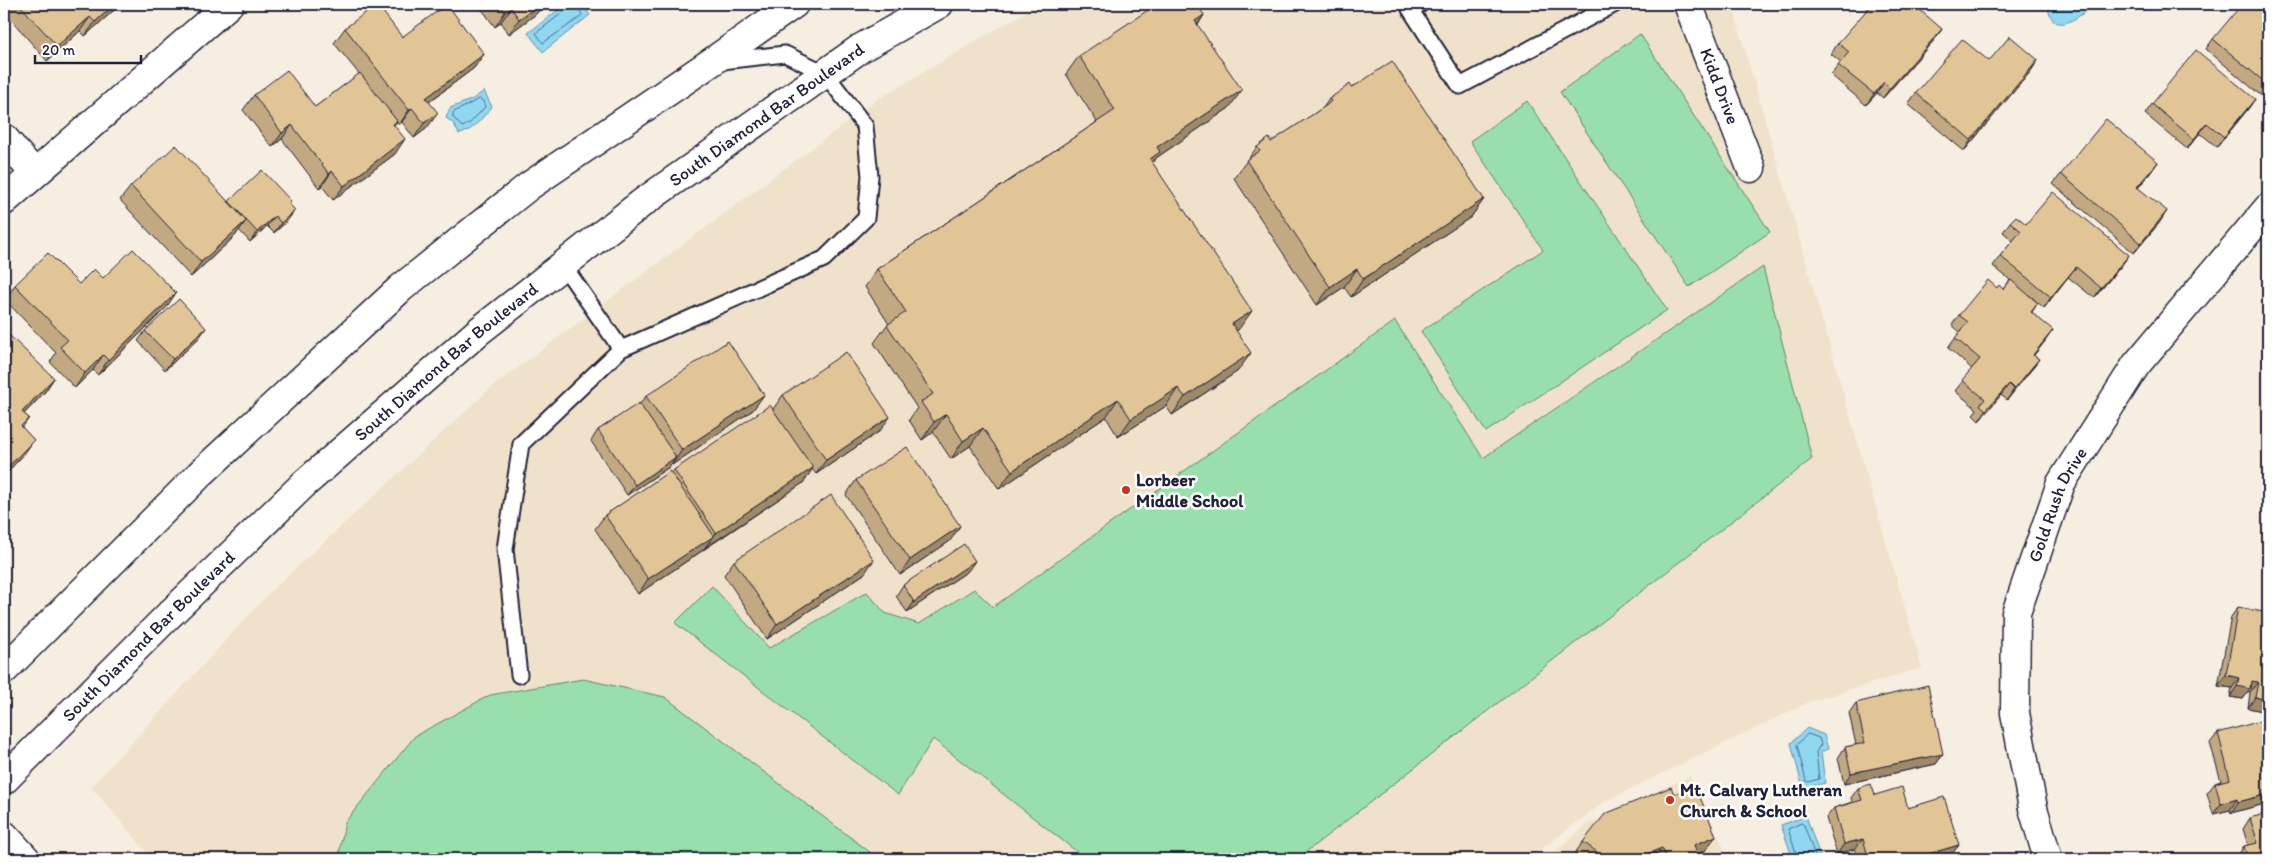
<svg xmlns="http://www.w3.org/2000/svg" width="2272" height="863" font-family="Itim,sans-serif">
<rect width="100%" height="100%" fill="#f6eee0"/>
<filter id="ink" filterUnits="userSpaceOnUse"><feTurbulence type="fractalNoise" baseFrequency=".02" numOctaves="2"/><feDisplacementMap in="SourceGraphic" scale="10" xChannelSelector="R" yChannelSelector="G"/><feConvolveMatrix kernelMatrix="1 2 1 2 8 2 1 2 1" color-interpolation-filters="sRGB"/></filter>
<g filter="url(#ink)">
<g fill="#f0e2ca">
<polygon points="1039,4 1732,4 1922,668 1809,702 1604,802 1528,859 153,859 91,787 269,593 492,387 878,99"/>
<polygon points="1690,776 1728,857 1724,859 1546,859 1588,824"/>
</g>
<g fill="#99dfac" stroke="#5e8074">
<polygon points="1640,34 1770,232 1689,287 1560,92"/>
<polygon points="1527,101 1667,310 1486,432 1421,331 1543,250 1470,141"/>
<polygon points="1763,267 1812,459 1297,859 1086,859 933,739 898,795 675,623 712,586 769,648 867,592 885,613 919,624 974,589 993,607 1395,321 1483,458"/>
<polygon points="583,679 665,697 879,859 338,859 345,822 415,736 490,695"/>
</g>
<g fill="#90d7f2" stroke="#648fa9">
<polygon points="566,4 582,4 590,15 543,52 528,33"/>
<path d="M 2051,4 L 2095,4 C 2081,15 2054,39 2048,8 Z"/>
<path d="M 484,91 L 492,107 C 482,117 473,132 459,134 L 454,124 L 446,118 L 450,108 L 473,99 Z"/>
<polygon points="1807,728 1824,735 1828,749 1821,752 1825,783 1803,789 1791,743"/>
<polygon points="1806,816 1821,859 1793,859 1781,825"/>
</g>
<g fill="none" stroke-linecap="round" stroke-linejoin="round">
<g stroke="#4e6a84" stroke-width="1">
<polyline points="568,4 566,10 536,33 543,43 582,16 578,4"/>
<polygon points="480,99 483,101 485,107 470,123 462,127 453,117 453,113"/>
<polygon points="1808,734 1819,738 1821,744 1816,752 1819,779 1808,782 1806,781 1797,745"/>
<polyline points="1798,859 1788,829 1801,823 1804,825 1816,859"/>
</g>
<defs>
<g id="service">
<polyline points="1421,4 1410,9 1460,86 1615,4"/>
<polyline points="563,265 621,349"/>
<polyline points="519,675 505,549 521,444 621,349 824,259 866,218 870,176 865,126 825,73 785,54 722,61"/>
</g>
<g id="minor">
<path id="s1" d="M 1688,4 L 1751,168"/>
<polyline points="4,138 34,173"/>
<polyline points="4,201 229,4"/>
<path id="s2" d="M 2048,859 L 2033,808 L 2015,713 L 2016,613 L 2061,483 L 2136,365 L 2268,208"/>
</g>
<g id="secondary">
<polyline points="4,670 200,474 401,288 529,186 713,61 794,4"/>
<path id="s3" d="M 4,780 L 168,616 L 304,484 L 479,331 L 642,203 L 861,48 L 939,4"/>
<polyline points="4,835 26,859"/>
</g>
</defs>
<use href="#service" stroke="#22223b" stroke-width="19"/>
<use href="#minor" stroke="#22223b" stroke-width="31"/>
<use href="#secondary" stroke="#22223b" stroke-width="31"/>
<use href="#service" stroke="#fff" stroke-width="15"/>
<use href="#minor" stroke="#fff" stroke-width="28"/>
<use href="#secondary" stroke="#fff" stroke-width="28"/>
</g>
<g fill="#c2a981" stroke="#22223b">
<polygon points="4,4 121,4 85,36 80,31 47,61 7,15 10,10"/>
<polygon points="478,4 547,4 541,8 536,14 509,34 501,22 495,27"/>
<polygon points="2268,4 2268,95 2265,99 2206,49 2213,39"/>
<polygon points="1909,10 1942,29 1935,39 1883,98 1877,93 1866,105 1831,75 1841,62 1831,54 1838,43"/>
<polygon points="1204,15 1198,25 1229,108 1156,158 1152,162 1239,329 1236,331 1238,371 1172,415 1166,406 1118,437 1106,417 999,489 970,446 951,459 933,432 922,440 909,420 917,408 874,343 887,325 889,324 865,287 877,269 1097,122 1066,74 1079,56"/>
<polygon points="345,28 402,37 484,54 474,68 429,102 427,128 414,138 402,122 399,125 397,122 394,125 395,154 333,200 322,186 319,188 282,139 272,147 243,110 254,95 315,107 359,74 334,43"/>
<polygon points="2038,60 2031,71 1964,151 1908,104 1916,93 1989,61"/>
<polygon points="1351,87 1484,199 1471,217 1351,297 1344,287 1317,305 1234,178 1257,147 1271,142 1323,108 1329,99"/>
<polygon points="2255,99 2248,109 2217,147 2200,133 2187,149 2145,114 2152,104"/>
<polygon points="2158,162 2151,172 2138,188 2160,222 2134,253 2053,184 2061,174"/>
<polygon points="131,186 228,202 229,201 291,201 289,204 295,210 287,221 274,233 267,226 250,242 239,230 235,236 191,277 120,200"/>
<polygon points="2010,222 2026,224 2122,265 2094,298 2068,277 2044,308 2029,295 2038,303 2032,312 2046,340 2034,355 2031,370 2007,400 2001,395 1979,421 1973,415 1977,409 1955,391 1972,369 1948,348 1960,332 1952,325 1959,315 1997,288 2003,289 2010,280 1993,266 2000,256 2013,241 2003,232"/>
<polygon points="103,278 166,308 98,375 93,370 75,388 50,362 56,353 5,300 15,285 79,284"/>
<polygon points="145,331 199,338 165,370 138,341"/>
<polygon points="4,341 54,378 44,393 24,414 29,418 22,428 34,440 24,454 4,476"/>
<polygon points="783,395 880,431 816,474 812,469 803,483 638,594 595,529 605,515 671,473 674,470 773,409"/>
<polygon points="646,396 753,410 672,465 671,463 669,467 627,495 591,441 598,430 640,404"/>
<polygon points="856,480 950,541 900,575 846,495"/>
<polygon points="734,561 864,574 767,639 724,575"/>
<polygon points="968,571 907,612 896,596 903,585"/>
<polygon points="2238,607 2268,712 2248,708 2250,692 2248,692 2243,699 2230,697 2232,688 2218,686 2231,617"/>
<polygon points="1856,703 1943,754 1936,764 1844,784 1838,758 1845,747 1856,745 1849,713"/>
<polygon points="2218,733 2268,803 2231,813 2230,810 2213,814 2207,793 2215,783 2221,781 2210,743"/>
<polygon points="1858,788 1875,795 1908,808 1959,845 1951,855 1938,859 1859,859 1855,849 1837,854 1826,818 1834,808 1852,802 1851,798"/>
<polygon points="1674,794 1705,851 1697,854 1699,859 1577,859 1573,856 1583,842"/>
<polygon points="2250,818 2268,859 2238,859 2237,857 2244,846 2248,845 2243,829"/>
</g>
<g fill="#9e8a69" stroke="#22223b">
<polygon points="115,4 121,4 85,36 95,22"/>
<polygon points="541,4 547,4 541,8 536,14 509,34 519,19"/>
<polygon points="511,8 501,22 495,27 505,12"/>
<polygon points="1204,15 1192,33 1195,21"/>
<polygon points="90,17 80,31 47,61 57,46"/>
<polygon points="1942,29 1935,39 1883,98 1890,88"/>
<polygon points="484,54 474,68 415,112 426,98"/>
<polygon points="2038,60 2031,71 1964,151 1971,140"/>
<polygon points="1884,82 1877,93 1866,105 1874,94"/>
<polygon points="1242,90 1229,108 1156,158 1147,170 1137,177 1157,147"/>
<polygon points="2255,99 2248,109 2217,147 2224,137"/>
<polygon points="412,108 402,122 399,125 409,110"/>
<polygon points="438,113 427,128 414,138 424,123"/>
<polygon points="2207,123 2200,133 2187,149 2194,139"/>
<polygon points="292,125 282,139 272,147 282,133"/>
<polygon points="405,139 395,154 333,200 344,186"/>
<polygon points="2158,162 2151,172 2130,197 2137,187"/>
<polygon points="332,171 322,186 319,188 329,174"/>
<polygon points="1484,199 1471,217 1351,297 1363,279"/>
<polygon points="295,210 287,221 274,233 281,223"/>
<polygon points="2167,211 2160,222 2134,253 2141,243"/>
<polygon points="275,216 267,226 250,242 257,232"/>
<polygon points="246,221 235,236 191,277 201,262"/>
<polygon points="2129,255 2122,265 2094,298 2101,288"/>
<polygon points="2076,267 2068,277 2044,308 2051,297"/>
<polygon points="1357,269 1344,287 1317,305 1330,287"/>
<polygon points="176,293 166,308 98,375 108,360"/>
<polygon points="1252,311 1239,329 1219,342 1232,324"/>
<polygon points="206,328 199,338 165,370 173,359"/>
<polygon points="2053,330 2046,340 2026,365 2033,355"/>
<polygon points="1251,353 1238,371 1172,415 1185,397"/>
<polygon points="103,355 93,370 75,388 85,373"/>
<polygon points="2039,359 2031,370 2007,400 2014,389"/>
<polygon points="54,378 44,393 12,426 22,412"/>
<polygon points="2009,384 2001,395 1979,421 1986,410"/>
<polygon points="1178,388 1166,406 1118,437 1131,419"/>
<polygon points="764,395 753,410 672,465 682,450"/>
<polygon points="1118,399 1106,417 999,489 1012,471"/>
<polygon points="946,414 933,432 922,440 934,422"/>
<polygon points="890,417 880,431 816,474 826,460"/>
<polygon points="983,428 970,446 951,459 963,441"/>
<polygon points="34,440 24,454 4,476 4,474 10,465"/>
<polygon points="676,457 669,467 627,495 635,485"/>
<polygon points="813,468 803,483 705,548 716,533"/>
<polygon points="960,526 950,541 900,575 910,560"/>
<polygon points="714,536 703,550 638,594 648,579"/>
<polygon points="874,560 864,574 767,639 777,624"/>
<polygon points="975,561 968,571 907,612 914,602"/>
<polygon points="2226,675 2239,678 2232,688 2218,686"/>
<polygon points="2251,681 2258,682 2250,692 2248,692 2243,699 2230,697 2237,686"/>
<polygon points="2255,697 2268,700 2268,712 2248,708"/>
<polygon points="1943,754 1936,764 1844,784 1851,773"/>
<polygon points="2268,794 2268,803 2231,813 2238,802"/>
<polygon points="2237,799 2230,810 2213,814 2221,804"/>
<polygon points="1716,836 1705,851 1684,859 1694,845"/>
<polygon points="1863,839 1855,849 1837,854 1844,844"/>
<polygon points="1959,845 1951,855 1938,859 1911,859"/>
<polygon points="1662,848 1655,859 1634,859"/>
</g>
<g fill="#e2c596" stroke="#22223b">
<polygon points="19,4 115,4 95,22 90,17 57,46"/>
<polygon points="377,4 402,37 447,4 484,54 426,98 438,113 424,123 412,108 409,110 345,28"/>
<polygon points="499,4 541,4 519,19 511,8 505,12"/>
<polygon points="1157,4 1197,4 1204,15 1195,21 1242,90 1157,147 1160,152 1150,159 1252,311 1232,324 1251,353 1185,397 1178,388 1131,419 1118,399 1012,471 983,428 963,441 946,414 934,422 921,402 933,394 887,325 906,312 877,269 1115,110 1079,56"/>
<polygon points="1872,4 1901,4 1909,10 1913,4 1942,29 1890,88 1884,82 1874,94 1838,65 1849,52 1838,43"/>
<polygon points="2242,4 2268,4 2268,85 2213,39"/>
<polygon points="2010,36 2038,60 1971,140 1916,93 1962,39 1989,61"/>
<polygon points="2196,50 2255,99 2224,137 2207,123 2194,139 2152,104"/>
<polygon points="1392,61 1484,199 1363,279 1357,269 1330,287 1246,160 1260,151 1257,147 1269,138 1271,142 1327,105 1331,101 1329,99 1350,84 1351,87 1358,84"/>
<polygon points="287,70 315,107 360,73 397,121 393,124 405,139 344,186 332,171 329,174 292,125 282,133 254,95"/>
<polygon points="2106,119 2158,162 2137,187 2167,211 2141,243 2061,174"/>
<polygon points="176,145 246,221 201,262 131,186"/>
<polygon points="262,170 291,201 289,204 295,210 281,223 275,216 257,232 229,201"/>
<polygon points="2053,192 2129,255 2101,288 2076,267 2051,297 2000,256 2021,231 2010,222 2016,216 2026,224"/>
<polygon points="133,249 176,293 108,360 103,355 85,373 60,347 68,340 15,285 48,253 79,284 94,269 103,278"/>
<polygon points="1988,280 1997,288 1999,285 2003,289 2011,280 2038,303 2031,312 2053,330 2033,355 2039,359 2014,389 2009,384 1986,410 1980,405 1985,399 1962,380 1980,359 1955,338 1968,322 1959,315"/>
<polygon points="179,299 206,328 173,359 145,331"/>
<polygon points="9,335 54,378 22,412 29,418 21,426 34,440 10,465 4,458 4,341"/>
<polygon points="728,341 764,395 682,450 646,396"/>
<polygon points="846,352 890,417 826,460 783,395"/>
<polygon points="639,403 676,457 635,485 598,430"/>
<polygon points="770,405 813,468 716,533 674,470"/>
<polygon points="907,447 960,526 910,560 856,480"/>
<polygon points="670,471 714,536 648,579 605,515"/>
<polygon points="831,495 874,560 777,624 734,561"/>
<polygon points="964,544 975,561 914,602 903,585"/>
<polygon points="2238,607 2268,613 2268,700 2255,697 2258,682 2251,681 2250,689 2237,686 2239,678 2226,675"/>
<polygon points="1928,685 1943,754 1851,773 1845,747 1865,743 1856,703"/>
<polygon points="2268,719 2268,794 2238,802 2237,799 2221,804 2215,783 2230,779 2218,733"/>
<polygon points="1871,784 1875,795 1902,787 1908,808 1944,797 1959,845 1911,859 1869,859 1863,839 1844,844 1834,808 1862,800 1858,788"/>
<polygon points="1695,785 1716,836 1694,845 1699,859 1667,859 1662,848 1634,859 1623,859 1620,853 1615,859 1607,859 1583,842 1605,814 1671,787 1674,794"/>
<polygon points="2268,813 2268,859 2248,859 2244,846 2258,843 2250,818"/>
</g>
</g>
<g fill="#c8321e" stroke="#fff" stroke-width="2">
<circle cx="1126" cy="490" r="5"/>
<circle cx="1670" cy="800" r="5"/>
</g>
<g text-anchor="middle" stroke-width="5" stroke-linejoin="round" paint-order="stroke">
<g font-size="18" fill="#22223b" stroke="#fff">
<text dy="6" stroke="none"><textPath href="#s1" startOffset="88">Kidd Drive</textPath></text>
<text dy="6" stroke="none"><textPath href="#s3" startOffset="1014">South Diamond Bar Boulevard</textPath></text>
<text dy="6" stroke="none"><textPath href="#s3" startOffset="609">South Diamond Bar Boulevard</textPath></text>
<text dy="6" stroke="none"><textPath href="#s2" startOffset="366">Gold Rush Drive</textPath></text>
<text dy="6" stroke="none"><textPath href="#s3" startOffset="204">South Diamond Bar Boulevard</textPath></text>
</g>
<g font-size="18" font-weight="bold" fill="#22223b" stroke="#fff" text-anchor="start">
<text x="1136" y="486">Lorbeer<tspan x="1136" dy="21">Middle School</tspan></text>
<text x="1680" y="796">Mt. Calvary Lutheran<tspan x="1680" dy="21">Church &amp; School</tspan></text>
</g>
</g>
<rect width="2272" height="863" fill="none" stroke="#fff" stroke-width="20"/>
<rect x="10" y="10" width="2252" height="843" fill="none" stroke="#22223b" stroke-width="2" filter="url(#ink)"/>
<path d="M35 55v8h106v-8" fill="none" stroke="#22223b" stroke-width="2.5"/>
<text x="42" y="55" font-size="15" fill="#22223b" stroke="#ffffff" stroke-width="4" paint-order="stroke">20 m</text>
</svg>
